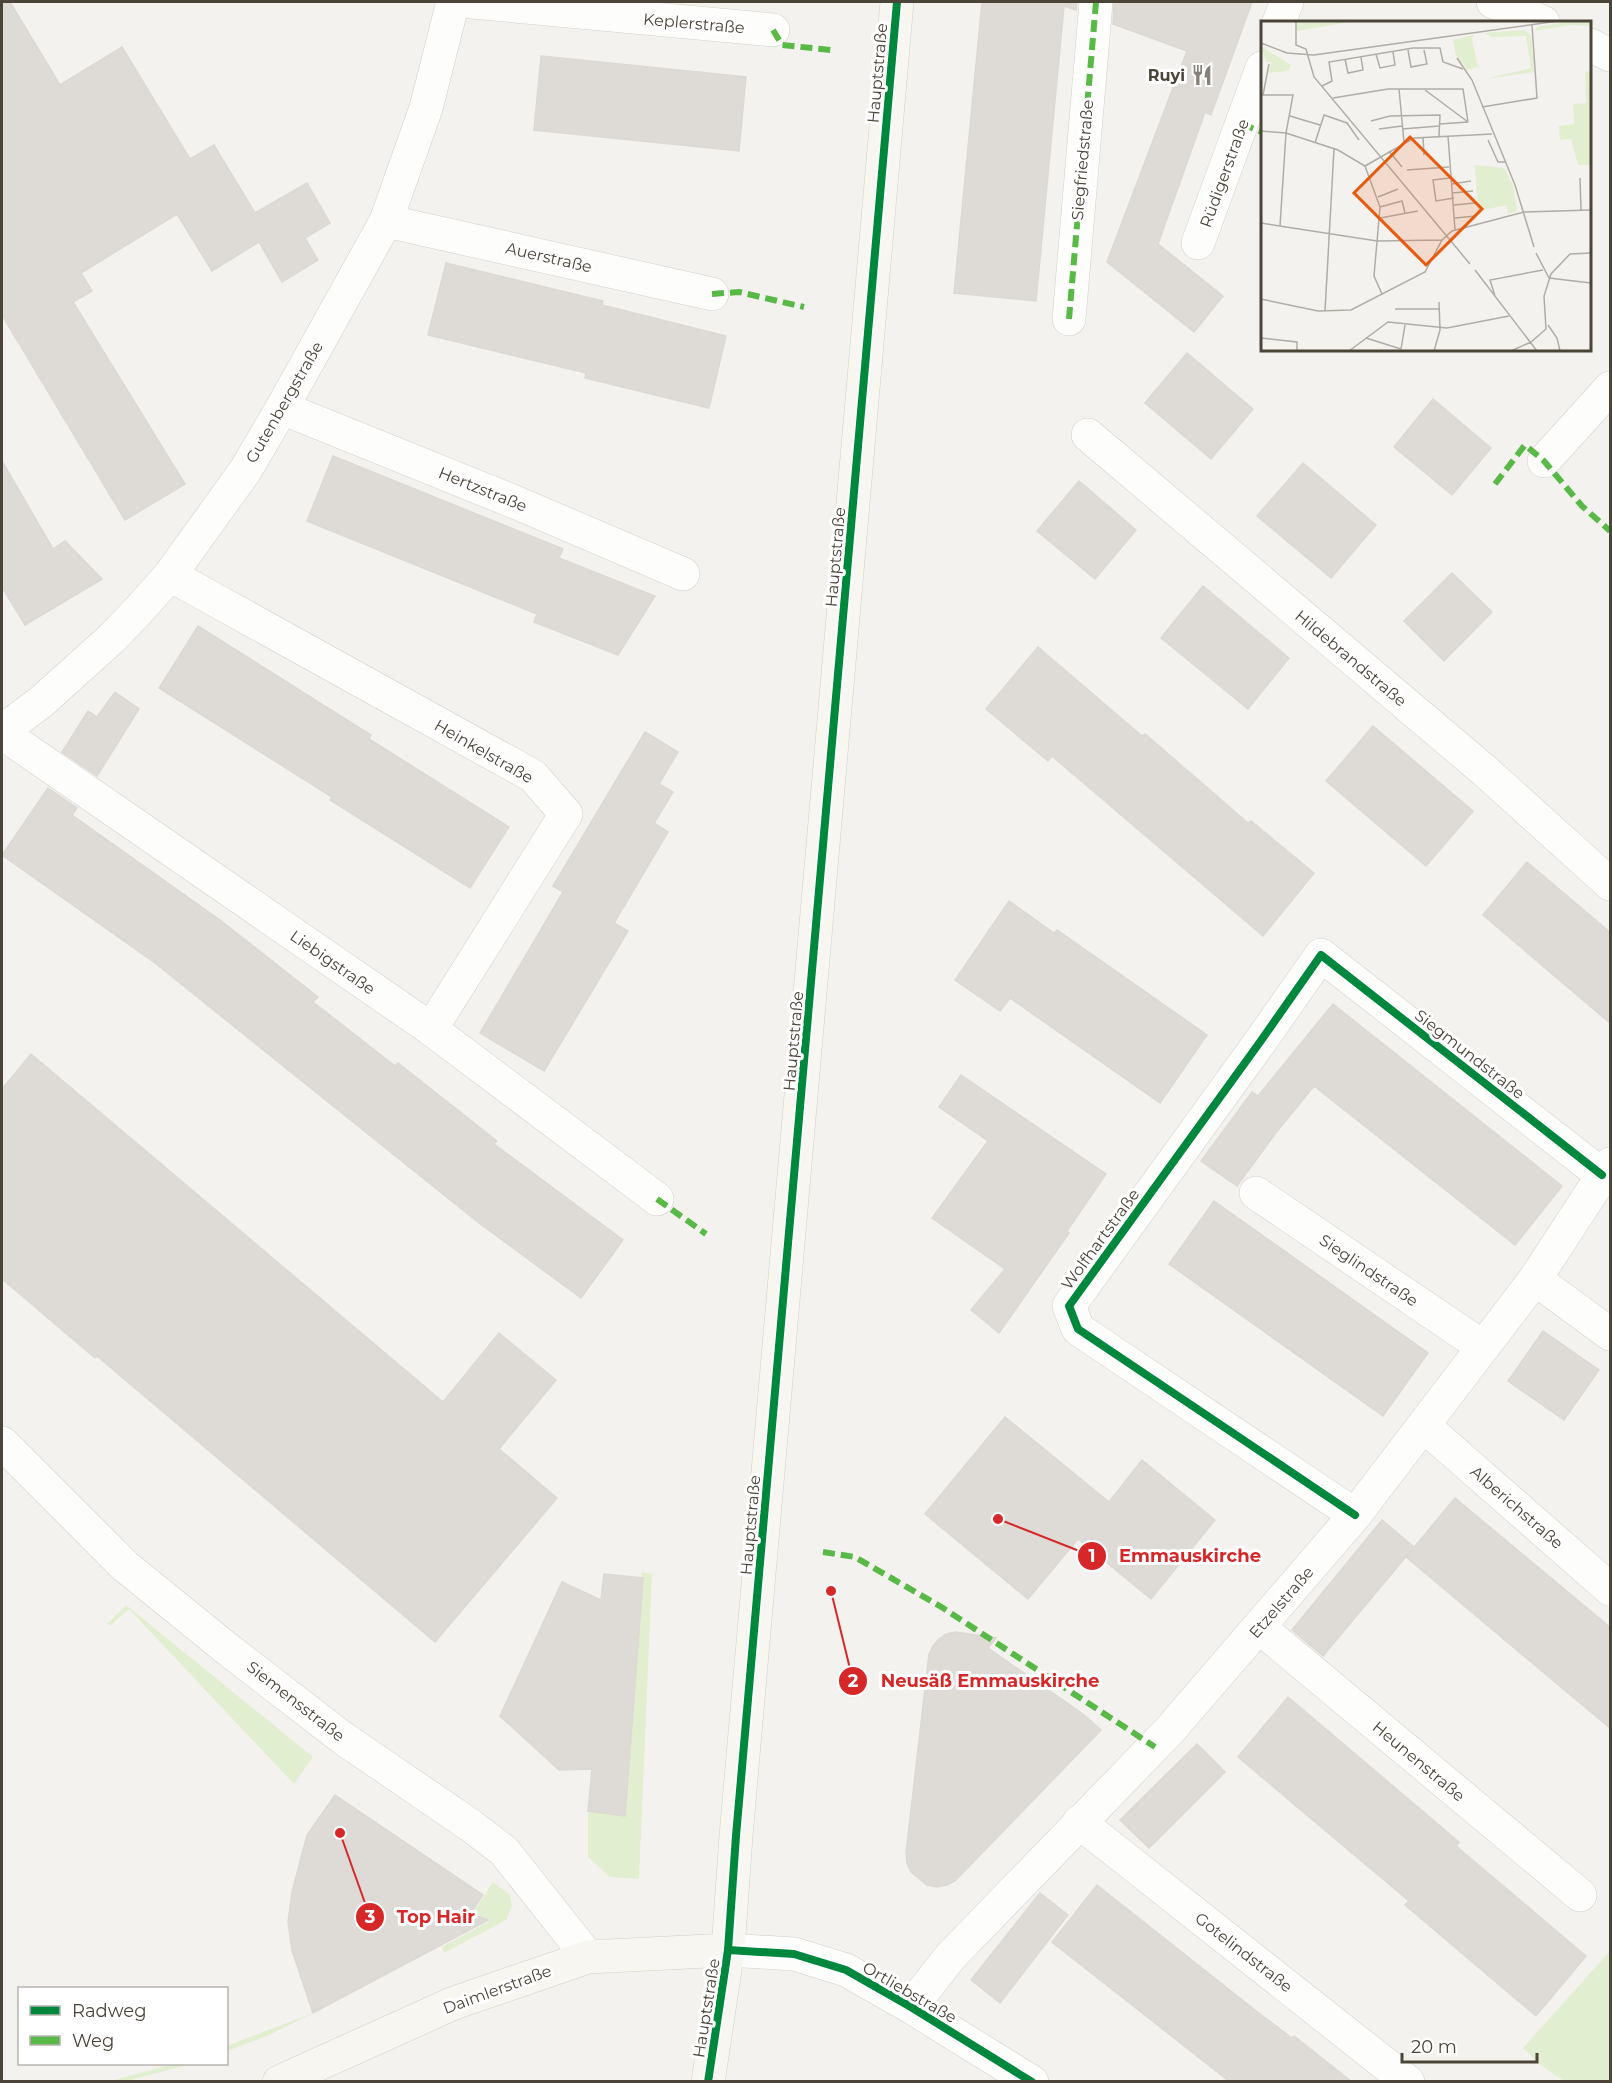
<svg xmlns="http://www.w3.org/2000/svg" width="1612" height="2083" font-family="Montserrat,sans-serif">
<rect width="100%" height="100%" fill="#f4f2ee"/>
<g fill="#e1eecf">
<polygon points="641,1572 652,1574 639,1879 610,1877 588,1857 588,1811 625,1816 643,1578"/>
<polygon points="126,1605 313,1757 294,1784 129,1609 111,1625 107,1624"/>
<polygon points="493,1882 510,1895 512,1906 506,1920 444,1953 442,1947 490,1921 474,1912"/>
<polygon points="1610,1951 1610,2081 1564,2081 1539,2064 1523,2048"/>
<polygon points="313,2013 269,2035 227,2051 227,2046"/>
<polygon points="173,2064 190,2064 127,2081 111,2081"/>
</g>
<g fill="#dedbd6" stroke="#dcd9d4" stroke-width="1.5">
<polygon points="2,2 10,2 60,85 122,47 190,159 214,145 255,213 307,183 330,223 305,238 318,260 282,282 259,242 212,271 177,214 81,273 92,291 73,302 185,484 125,520 2,315"/>
<polygon points="982,2 1077,2 1076,10 1064,6 1036,301 954,293"/>
<polygon points="1114,2 1252,2 1211,115 1205,112 1158,244 1223,296 1194,332 1107,262 1187,51 1113,24"/>
<polygon points="541,56 746,77 739,151 534,130"/>
<polygon points="446,263 603,301 602,305 726,336 709,408 585,378 586,373 428,335"/>
<polygon points="1187,353 1253,409 1211,459 1145,403"/>
<polygon points="1433,399 1491,448 1452,495 1394,447"/>
<polygon points="333,456 563,549 559,558 655,596 618,655 534,622 537,614 307,521"/>
<polygon points="2,461 53,549 65,541 102,579 25,625 2,587"/>
<polygon points="1303,463 1376,525 1331,578 1257,516"/>
<polygon points="1079,481 1136,530 1095,579 1037,531"/>
<polygon points="1452,573 1492,612 1444,661 1404,621"/>
<polygon points="1203,586 1289,658 1248,709 1161,638"/>
<polygon points="198,626 371,735 369,739 509,827 470,888 330,800 332,797 159,688"/>
<polygon points="1038,647 1142,736 1145,734 1248,823 1251,821 1314,873 1263,936 1052,756 1048,761 986,709"/>
<polygon points="115,692 139,709 97,776 62,752 88,711 97,717"/>
<polygon points="1373,726 1473,811 1426,866 1326,781"/>
<polygon points="645,732 678,752 659,784 673,792 654,823 668,832 614,923 628,931 544,1071 480,1033 563,892 553,886"/>
<polygon points="48,788 77,808 72,815 220,920 318,997 313,1002 395,1066 398,1063 497,1141 494,1144 623,1240 581,1298 479,1223 155,963 2,855"/>
<polygon points="1527,862 1611,933 1611,1024 1483,915"/>
<polygon points="1009,901 1054,933 1057,930 1207,1035 1160,1103 1010,998 1000,1011 955,980"/>
<polygon points="1333,1004 1562,1186 1515,1245 1314,1086 1275,1134 1237,1186 1201,1161 1252,1092 1258,1096"/>
<polygon points="31,1054 443,1402 499,1333 556,1380 499,1449 557,1498 435,1642 97,1356 95,1358 2,1279 2,1089"/>
<polygon points="961,1075 1106,1174 1067,1231 1069,1233 999,1333 971,1310 1005,1269 932,1218 988,1141 939,1107"/>
<polygon points="1214,1201 1428,1353 1383,1416 1169,1264"/>
<polygon points="1543,1331 1599,1370 1564,1420 1508,1381"/>
<polygon points="1005,1417 1109,1502 1142,1460 1215,1520 1151,1599 1078,1539 1028,1599 925,1514"/>
<polygon points="1455,1498 1611,1628 1611,1729 1406,1557"/>
<polygon points="1382,1520 1414,1547 1323,1656 1292,1630"/>
<polygon points="604,1574 643,1578 625,1816 588,1811 592,1769 559,1770 500,1716 562,1582 601,1600"/>
<polygon points="955,1632 996,1638 988,1648 1083,1714 1101,1730 955,1881 947,1885 937,1887 927,1885 911,1872 907,1863 906,1853 929,1654 933,1646 939,1639 946,1634"/>
<polygon points="1288,1697 1459,1842 1456,1846 1586,1956 1536,2016 1405,1905 1409,1901 1238,1757"/>
<polygon points="1197,1744 1225,1772 1149,1848 1120,1820"/>
<polygon points="335,1795 483,1895 471,1913 488,1920 313,2013 292,1950 288,1922 292,1892 307,1835"/>
<polygon points="1097,1885 1260,2014 1292,2038 1294,2036 1352,2082 1230,2082 1052,1942"/>
<polygon points="1040,1893 1068,1915 1000,2003 971,1980"/>
</g>
<g fill="none" stroke-linecap="round" stroke-linejoin="round">
<defs>
<g id="street">
<polyline points="472,2 773,30"/>
<polyline points="1493,2 1543,22"/>
<polyline points="1279,22 1287,2"/>
<polyline points="1590,45 1610,55"/>
<polyline points="386,221 712,294"/>
<polyline points="1198,243 1262,68"/>
<polyline points="1069,319 1096,2"/>
<polyline points="282,408 517,503 683,574"/>
<polyline points="1088,435 1485,771 1610,884"/>
<polyline points="1544,461 1610,388"/>
<polyline points="170,575 533,776 566,814 431,1029"/>
<polyline points="2,731 41,702 111,639 138,611 170,575 245,471 282,408 386,221 426,108 453,2"/>
<polyline points="2,733 431,1029 657,1199"/>
<polyline points="1256,1193 1483,1347"/>
<polyline points="1535,1279 1610,1334"/>
<polyline points="1424,1426 1610,1589"/>
<polyline points="2,1443 125,1566 226,1648 344,1739 470,1825 504,1851 588,1957"/>
<polyline points="1355,1515 1078,1329 1069,1306 1260,1042 1321,955 1602,1175"/>
<polyline points="1259,1627 1580,1895"/>
<polyline points="1079,1822 1408,2082"/>
<polyline points="728,1950 794,1954 846,1970 911,2007 1032,2082"/>
<polyline points="911,2007 950,1957 1169,1731 1355,1515 1535,1279 1610,1164"/>
</g>
<g id="secondary">
<polyline points="279,2082 454,2003 588,1957 728,1950"/>
<polyline points="708,2082 728,1950 736,1836 897,2"/>
</g>
</defs>
<use href="#street" stroke="#d2d0cb" stroke-width="34"/>
<use href="#secondary" stroke="#d3cfc5" stroke-width="34"/>
<use href="#street" stroke="#fdfdfc" stroke-width="33"/>
<use href="#secondary" stroke="#f7f6f1" stroke-width="33"/>
<g stroke="#58b947" stroke-width="6" stroke-dasharray="12 6" stroke-linecap="butt">
<polyline points="773,30 782,45 831,50"/>
<polyline points="1242,124 1262,132"/>
<polyline points="712,294 739,292 804,307"/>
<polyline points="1069,319 1096,2"/>
<polyline points="1495,484 1525,445 1544,461 1582,506 1610,531"/>
<polyline points="657,1199 706,1234"/>
<polyline points="823,1552 855,1557 943,1608 1155,1747"/>
</g>
<defs>
<g id="cycleway">
<polyline points="1355,1515 1078,1329 1069,1306 1260,1042 1321,955 1602,1175"/>
<polyline points="728,1950 794,1954 846,1970 911,2007 1032,2082"/>
<polyline points="708,2082 728,1950 736,1836 897,2"/>
</g>
</defs>
<use href="#cycleway" stroke="#fff" stroke-width="11"/>
<use href="#cycleway" stroke="#00873e" stroke-width="8"/>
</g>
<defs>
<symbol id="restaurant-bare" viewBox="-9 -9 18 18"><path d="M-5-6h1v4h1v-4h1v4h1v-4h1v5L-1.5 .5V6h-2V.5L-5-1ZM5-6V6H3V1.5H1.5Q1.5-4 5-6Z" fill="#868178" stroke="#fff" stroke-width="2.5" paint-order="stroke"/></symbol>
</defs>
<g fill-rule="evenodd">
<use href="#restaurant-bare" x="1187" y="60" width="30" height="30"/>
</g>
<g text-anchor="middle" stroke-width="6" stroke-linejoin="round" paint-order="stroke">
<g font-size="16" fill="#4b4439" stroke="#fff">
<text transform="translate(694 23) rotate(5)" y="6">Keplerstraße</text>
<text transform="translate(877 73) rotate(-85)" y="6">Hauptstraße</text>
<text transform="translate(1082 160) rotate(-85)" y="6">Siegfriedstraße</text>
<text transform="translate(1224 173) rotate(-70)" y="6">Rüdigerstraße</text>
<text transform="translate(549 257) rotate(13)" y="6">Auerstraße</text>
<text transform="translate(284 402) rotate(-60)" y="6">Gutenbergstraße</text>
<text transform="translate(483 489) rotate(22)" y="6">Hertzstraße</text>
<text transform="translate(835 557) rotate(-85)" y="6">Hauptstraße</text>
<text transform="translate(1351 658) rotate(40)" y="6">Hildebrandstraße</text>
<text transform="translate(484 751) rotate(30)" y="6">Heinkelstraße</text>
<text transform="translate(333 962) rotate(35)" y="6">Liebigstraße</text>
<text transform="translate(793 1041) rotate(-85)" y="6">Hauptstraße</text>
<text transform="translate(1470 1054) rotate(38)" y="6">Siegmundstraße</text>
<text transform="translate(1100 1239) rotate(-54)" y="6">Wolfhartstraße</text>
<text transform="translate(1369 1270) rotate(34)" y="6">Sieglindstraße</text>
<text transform="translate(1517 1507) rotate(41)" y="6">Alberichstraße</text>
<text transform="translate(750 1525) rotate(-85)" y="6">Hauptstraße</text>
<text transform="translate(1281 1602) rotate(-49)" y="6">Etzelstraße</text>
<text transform="translate(296 1701) rotate(38)" y="6">Siemensstraße</text>
<text transform="translate(1419 1761) rotate(40)" y="6">Heunenstraße</text>
<text transform="translate(1244 1952) rotate(38)" y="6">Gotelindstraße</text>
<text transform="translate(497 1989) rotate(-20)" y="6">Daimlerstraße</text>
<text transform="translate(910 1992) rotate(30)" y="6">Ortliebstraße</text>
<text transform="translate(706 2008) rotate(-81)" y="6">Hauptstraße</text>
</g>
<g font-size="16" font-weight="bold" fill="#4b4439" stroke="#fff" text-anchor="end">
<text x="1185" y="81">Ruyi</text>
</g>
</g>
<g transform="translate(1261 21)">
<rect width="330" height="330" fill="#f4f2ee"/>
<path d="M 50,0 L 95,0 L 36,10 L 36,2 ZM 309,0 L 330,1 L 330,5 L 309,4 L 274,10 L 276,6 ZM 263,9 L 270,14 L 273,51 L 224,58 L 270,47 L 265,15 L 231,16 L 224,12 ZM 213,14 L 211,19 L 217,46 L 206,49 L 195,34 L 192,19 ZM 0,25 L 30,44 L 27,50 L 6,52 L 11,41 L 5,41 ZM 330,50 L 330,144 L 317,144 L 310,118 L 299,119 L 298,105 L 313,103 L 312,83 L 325,82 L 324,51 ZM 214,144 L 243,147 L 252,164 L 256,190 L 247,193 L 246,184 L 217,190 Z" fill="#e1eecf"/>
<path fill="none" stroke="#b0aca6" stroke-width="1.5" d="M 35,0 L 35,24 L 45,28 L 53,56 L 209,243M 0,22 L 26,32 L 53,34 L 297,0M 147,29 L 150,46 L 166,43 L 163,29M 115,33 L 119,47 L 134,44 L 132,31M 196,37 L 211,59 L 254,164 L 273,226M 84,38 L 87,52 L 102,49 L 100,36M 61,65 L 71,60 L 68,41 L 152,27 L 179,27 L 182,41 L 202,48M 138,68 L 143,121M 164,69 L 207,101M 0,74 L 32,74 L 25,112 L 19,205M 2,74 L 8,43M 72,77 L 127,68 L 202,68 L 207,101M 221,86 L 276,77 L 271,4M 29,95 L 59,104M 110,100 L 129,95 L 179,94 L 178,115M 179,103 L 207,101M 118,108 L 141,105M 141,108 L 178,105M 0,110 L 25,112 L 77,129 L 104,145 L 119,186 L 113,255 L 121,273M 187,115 L 194,209M 162,116 L 163,134M 227,119 L 237,141 L 244,141M 54,122 L 63,94 L 86,102 L 98,119M 128,130 L 141,146M 104,145 L 153,117 L 231,113M 146,149 L 188,146M 189,157 L 172,159 L 175,180 L 193,177M 319,157 L 320,189M 191,163 L 210,160M 192,172 L 212,170M 117,176 L 137,168M 193,184 L 214,182M 119,186 L 141,180 L 144,192M 119,197 L 157,190M 194,197 L 215,195M 0,202 L 116,220 L 181,219M 275,232 L 288,257M 214,249 L 276,330M 288,257 L 330,262M 234,275 L 229,259 L 282,249M 0,278 L 57,290 L 90,289 L 164,251 L 181,219 L 191,210 L 263,191 L 330,189M 134,288 L 178,288M 64,290 L 73,128M 287,304 L 296,317 L 299,330M 0,317 L 36,321 L 36,330M 105,317 L 140,328M 140,328 L 144,304M 88,330 L 127,301 L 186,307 L 248,295M 173,330 L 179,309 L 178,281M 250,330 L 270,321 L 285,308 L 283,275 L 290,253 L 309,233 L 330,232"/>
<path fill="#e8590c" fill-opacity="0.15" stroke="#e8590c" stroke-width="3" d="M 149,116 L 221,188 L 165,244 L 93,172 Z"/>
<rect width="330" height="330" fill="none" stroke="#4b4439" stroke-width="3"/>
</g>
<path fill="none" stroke="#d62828" stroke-width="2" d="M998 1519L1092 1556M831 1591L853 1681M340 1833L370 1917"/>
<g fill="#d62828" stroke="#fff" stroke-width="2">
<circle cx="998" cy="1519" r="6"/>
<circle cx="831" cy="1591" r="6"/>
<circle cx="340" cy="1833" r="6"/>
<circle cx="1092" cy="1556" r="15"/>
<circle cx="853" cy="1681" r="15"/>
<circle cx="370" cy="1917" r="15"/>
</g>
<g font-size="18" text-anchor="middle" font-weight="bold" fill="#fff">
<text x="1092" y="1562">1</text>
<text x="853" y="1687">2</text>
<text x="370" y="1923">3</text>
</g>
<g font-size="18" text-anchor="middle" font-weight="bold" fill="#d62828" stroke="#fff" stroke-width="6" stroke-linejoin="round" paint-order="stroke">
<text x="1190" y="1562">Emmauskirche</text>
<text x="990" y="1687">Neusäß Emmauskirche</text>
<text x="436" y="1923">Top Hair</text>
</g>
<rect width="1612" height="2083" fill="none" stroke="#4b4439" stroke-width="6"/>
<rect x="18" y="1987" width="210" height="78" fill="#ffffff" stroke="#b7b4b0" stroke-width="1.5"/>
<rect x="30" y="2006" width="30" height="9" fill="#00873e" stroke="#b7b4b0" stroke-width="1.5"/>
<text x="72" y="2017" font-size="18" fill="#4b4439">Radweg</text>
<rect x="30" y="2036" width="30" height="9" fill="#58b947" stroke="#b7b4b0" stroke-width="1.5"/>
<text x="72" y="2047" font-size="18" fill="#4b4439">Weg</text>
<path d="M1402 2053v9h135v-9" fill="none" stroke="#4b4439" stroke-width="3"/>
<text x="1411" y="2053" font-size="18" fill="#4b4439" stroke="#ffffff" stroke-width="4.5" paint-order="stroke">20 m</text>
</svg>
